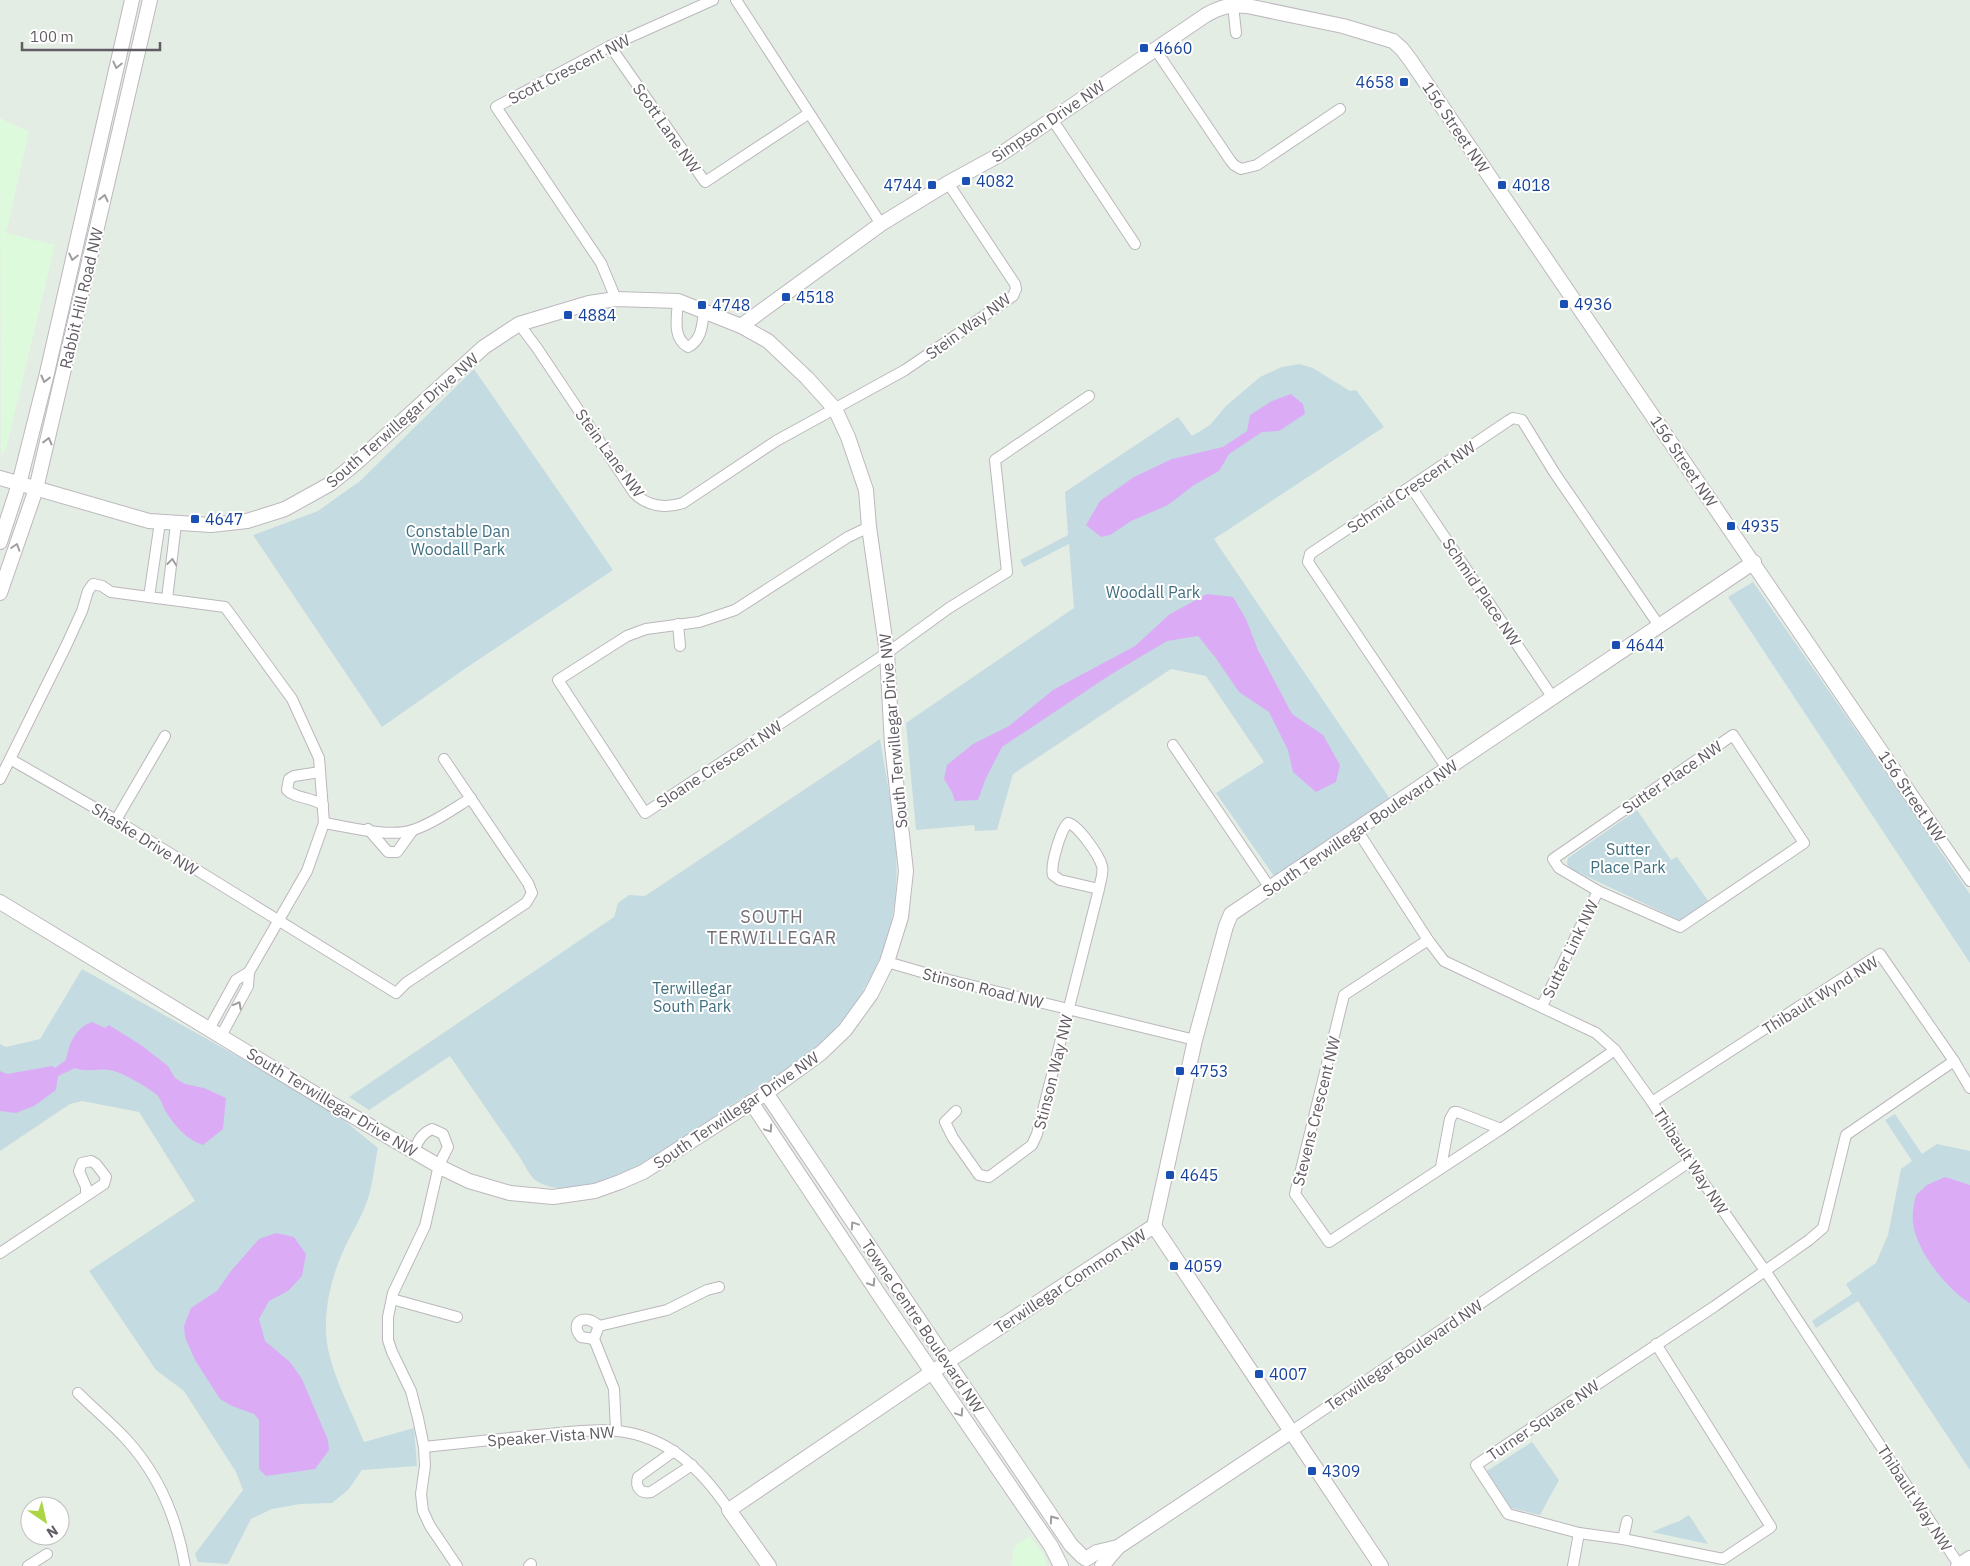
<svg xmlns="http://www.w3.org/2000/svg" width="1970" height="1566" font-family="'IBM Plex Sans',sans-serif">
<rect width="100%" height="100%" fill="#e4ede4"/>
<g fill="#ddfadd">
<polygon points="0,118 29,132 6,233 55,245 6,449 1,455"/>
<polygon points="1030,1536 1043,1554 1047,1566 1011,1566 1014,1547"/>
</g>
<g fill="#c4dbe2">
<polygon points="1299,364 1313,368 1350,391 1356,390 1384,427 1214,539 1390,799 1274,876 1216,793 1264,762 1206,676 1171,669 1013,774 997,830 975,831 974,825 916,830 906,723 1074,608 1069,544 1024,567 1020,560 1068,535 1065,492 1178,417 1192,436 1210,425 1226,406 1260,377 1282,367"/>
<polygon points="474,369 613,570 466,668 382,727 253,535 318,511 360,481"/>
<polygon points="1753,582 1970,894 1970,963 1728,597"/>
<path d="M 880,739 C 893,819 912,891 875,969 C 861,997 841,1026 817,1046 C 790,1068 759,1087 730,1106 C 687,1135 591,1211 538,1182 C 530,1178 524,1163 519,1156 C 496,1123 473,1090 450,1056 L 369,1110 L 349,1097 L 614,917 L 618,903 L 629,895 L 645,896 Z"/>
<polygon points="1637,810 1671,860 1677,857 1709,902 1681,921 1569,868 1567,863 1568,858"/>
<path d="M 82,969 L 325,1105 L 378,1148 C 374,1166 373,1187 366,1204 C 360,1220 351,1234 344,1249 C 330,1280 322,1315 328,1349 C 335,1382 352,1411 364,1442 L 414,1428 L 417,1466 L 362,1470 L 348,1490 L 332,1503 L 300,1504 L 272,1509 L 251,1519 L 228,1564 L 198,1562 L 195,1554 L 243,1490 L 236,1472 L 184,1391 L 156,1370 L 89,1271 L 195,1201 L 139,1112 L 82,1101 L 70,1104 L 0,1151 L 0,1044 L 6,1047 L 40,1039 Z"/>
<polygon points="1895,1114 1922,1154 1937,1144 1970,1151 1970,1470 1858,1301 1816,1328 1812,1321 1852,1294 1846,1284 1876,1263 1888,1235 1901,1169 1912,1161 1885,1120"/>
<polygon points="1532,1442 1559,1480 1540,1515 1511,1508 1487,1471"/>
<polygon points="1689,1515 1708,1544 1652,1532 1676,1522 1678,1522"/>
</g>
<g fill="#dbacf5">
<polygon points="1291,394 1303,404 1305,414 1279,431 1262,432 1229,454 1219,471 1194,485 1168,505 1131,521 1110,535 1101,537 1086,525 1100,501 1134,477 1172,459 1223,447 1247,431 1250,415 1272,401"/>
<polygon points="1207,594 1233,597 1246,619 1258,650 1292,714 1323,735 1340,765 1336,782 1316,792 1293,772 1288,750 1269,712 1239,692 1215,657 1198,636 1167,641 1110,675 1002,747 986,778 978,800 955,801 952,792 944,779 947,765 973,744 1009,726 1053,690 1135,646 1170,614"/>
<path d="M 92,1022 L 105,1028 L 109,1025 L 141,1045 L 168,1066 L 175,1078 L 185,1084 L 204,1088 L 226,1098 L 223,1129 L 203,1145 C 186,1139 176,1127 166,1112 C 163,1107 161,1099 157,1095 C 149,1088 120,1071 109,1070 C 97,1068 86,1073 75,1068 L 58,1076 L 56,1090 L 34,1106 L 16,1113 L 0,1111 L 0,1071 L 7,1074 L 52,1066 L 55,1068 L 66,1060 C 69,1044 75,1028 92,1022 Z"/>
<path d="M 1945,1177 L 1970,1185 L 1970,1303 C 1947,1290 1915,1249 1913,1222 C 1912,1213 1914,1203 1916,1195 L 1927,1185 Z"/>
<polygon points="276,1233 294,1237 306,1254 302,1276 288,1291 269,1301 259,1319 265,1341 290,1362 302,1379 328,1440 329,1450 315,1469 266,1476 259,1469 259,1420 254,1414 232,1406 220,1399 195,1360 185,1337 184,1326 191,1308 217,1291 231,1271 259,1239"/>
</g>
<g fill="none" stroke-linecap="round" stroke-linejoin="round">
<defs>
<g id="street">
<polyline points="736,0 881,224"/>
<polyline points="1233,5 1236,33"/>
<polyline points="610,46 705,182 808,114"/>
<polyline points="1155,49 1230,160 1234,165 1241,169 1257,165 1340,109"/>
<polyline points="1052,119 1135,244"/>
<polyline points="616,299 601,263 496,107 610,46 713,0"/>
<path d="M 678,301 C 677,317 672,338 688,347 C 702,340 702,325 704,312"/>
<path d="M 519,324 L 537,348 L 634,493 C 647,506 665,509 683,503 L 776,441 L 905,370 L 1013,296 L 1016,289 L 1015,284 L 948,183"/>
<polyline points="1411,487 1553,698"/>
<polyline points="869,527 848,537 735,610 699,622 646,629 627,636 558,680 645,813 887,653 949,608 1007,572 995,460 1089,396"/>
<polyline points="149,597 160,522"/>
<polyline points="167,599 176,524"/>
<polyline points="678,624 680,646"/>
<polygon points="1733,735 1804,843 1680,927 1598,891 1559,868 1553,859"/>
<polyline points="1173,745 1270,888"/>
<polyline points="10,759 116,820 396,993 406,983 526,903 532,893 528,883 444,759"/>
<polyline points="1448,770 1308,562 1310,554 1508,421 1513,418 1522,420 1554,472 1660,627"/>
<path d="M 320,772 L 294,776 L 289,779 L 287,790 C 294,798 311,797 323,805"/>
<polyline points="0,779 66,646 82,611 88,591 93,584 102,586 111,592 225,607 292,699 319,758 324,823 307,871 249,972 248,986 221,1036"/>
<polyline points="116,820 165,736"/>
<path d="M 324,823 C 350,827 389,838 413,830 C 434,823 453,809 471,798"/>
<polyline points="368,829 388,852 397,852 413,830"/>
<polyline points="1357,830 1428,940 1444,961 1596,1033 1615,1050 1652,1102 1689,1162 1766,1272 1959,1565"/>
<polyline points="1938,835 1970,881"/>
<polyline points="1428,940 1344,995 1295,1194 1329,1242 1501,1129 1615,1050"/>
<polyline points="887,962 949,980 1195,1040"/>
<polyline points="1542,1006 1598,891"/>
<polyline points="209,1029 236,980 249,972"/>
<polyline points="1954,1061 1970,1088"/>
<polyline points="1652,1102 1880,954 1954,1061 1846,1135 1823,1228 1809,1240 1715,1306 1476,1465 1508,1514 1579,1533 1623,1539 1723,1559 1771,1527 1656,1344"/>
<path d="M 956,1111 L 945,1122 L 953,1138 L 979,1175 L 989,1177 L 1032,1145 L 1037,1134 L 1099,889 C 1100,882 1104,873 1102,866 C 1099,855 1078,825 1068,823 C 1061,829 1050,865 1053,875 L 1060,880 L 1099,889"/>
<path d="M 414,1151 C 418,1141 421,1134 432,1129 L 443,1134 L 448,1147 L 439,1165 L 425,1226 L 393,1293 L 388,1317 L 388,1340 L 392,1352 L 411,1391 L 418,1418 L 424,1447 L 425,1466 L 421,1494 L 423,1511 L 430,1526 L 457,1566"/>
<polyline points="1441,1167 1450,1119 1454,1112 1457,1112 1501,1129"/>
<polyline points="0,1253 104,1184 106,1177 96,1164 91,1161 82,1163 79,1171 86,1187 86,1196"/>
<polyline points="392,1299 457,1317"/>
<path d="M 594,1339 L 581,1337 C 569,1323 584,1312 599,1326"/>
<path d="M 78,1393 C 94,1409 111,1423 126,1439 C 159,1475 177,1518 185,1566"/>
<polyline points="616,1430 614,1389 594,1339 599,1326 667,1310 707,1290 719,1287"/>
<polyline points="1292,1431 1689,1162"/>
<path d="M 424,1447 C 462,1443 500,1439 538,1435 C 561,1433 594,1428 618,1431 C 669,1437 701,1469 729,1510"/>
<path d="M 674,1451 L 638,1477 C 635,1487 640,1494 651,1492 L 692,1465"/>
<polyline points="1623,1539 1627,1521"/>
<polyline points="28,1566 47,1554"/>
<polyline points="529,1566 531,1564"/>
<polyline points="1573,1566 1579,1533"/>
</g>
<g id="secondary">
<path d="M 741,326 L 881,224 L 948,183 L 1001,154 L 1206,15 C 1220,7 1231,4 1247,6 L 1343,26 L 1393,41 L 1402,49 L 1411,61 L 1938,835"/>
<polyline points="0,478 149,521 211,525 247,521 285,509 330,484 356,463 484,347 519,324 589,303 616,299 678,301 741,326 768,341 807,378 835,409 848,437 866,490 869,527 887,653 892,745 906,871 901,917 887,962 871,994 845,1030 821,1053 766,1093 643,1172 620,1182 595,1191 553,1197 510,1193 469,1181 444,1169 332,1104 0,902"/>
<polyline points="0,542 19,484 47,373 132,0"/>
<polyline points="0,593 36,489 150,0"/>
<polyline points="766,1093 1050,1514 1071,1545 1083,1557"/>
<polyline points="751,1102 882,1299 1051,1546 1061,1566"/>
<polyline points="1154,1226 1195,1040 1226,926 1231,914 1754,562"/>
<polyline points="1154,1226 1381,1566"/>
<polyline points="1086,1559 1097,1552 1118,1547"/>
<polyline points="769,1566 729,1510 947,1362 1154,1226"/>
<polyline points="1102,1566 1118,1547 1292,1431"/>
<polyline points="1958,1566 1970,1558"/>
</g>
</defs>
<use href="#street" stroke="#bbb7bd" stroke-width="12"/>
<use href="#secondary" stroke="#bdb8bf" stroke-width="16"/>
<use href="#street" stroke="#fff" stroke-width="10"/>
<use href="#secondary" stroke="#fff" stroke-width="14"/>
</g>
<defs><path id="oneway-chevron" d="M-2-3.5L2.5 0L-2 3.5" fill="none" stroke-width="1.6" stroke-linecap="round" stroke-linejoin="round" transform="scale(1.25)"/></defs>
<g stroke="#a09da1">
<use href="#oneway-chevron" transform="translate(117 65) rotate(103)"/>
<use href="#oneway-chevron" transform="translate(104 198) rotate(-77)"/>
<use href="#oneway-chevron" transform="translate(73 257) rotate(103)"/>
<use href="#oneway-chevron" transform="translate(45 379) rotate(104)"/>
<use href="#oneway-chevron" transform="translate(48 441) rotate(-76)"/>
<use href="#oneway-chevron" transform="translate(16 547) rotate(-72)"/>
<use href="#oneway-chevron" transform="translate(172 562) rotate(-83)"/>
<use href="#oneway-chevron" transform="translate(238 1005) rotate(-62)"/>
<use href="#oneway-chevron" transform="translate(769 1129) rotate(56)"/>
<use href="#oneway-chevron" transform="translate(854 1225) rotate(-124)"/>
<use href="#oneway-chevron" transform="translate(872 1283) rotate(57)"/>
<use href="#oneway-chevron" transform="translate(960 1413) rotate(56)"/>
<use href="#oneway-chevron" transform="translate(1053 1519) rotate(-125)"/>
</g>
<g fill="#1a4fb4" stroke="#fff" stroke-width="2">
<rect x="1139" y="43" width="10" height="10" rx="2.5"/>
<rect x="1399" y="77" width="10" height="10" rx="2.5"/>
<rect x="961" y="176" width="10" height="10" rx="2.5"/>
<rect x="927" y="180" width="10" height="10" rx="2.5"/>
<rect x="1497" y="180" width="10" height="10" rx="2.5"/>
<rect x="781" y="292" width="10" height="10" rx="2.5"/>
<rect x="1559" y="299" width="10" height="10" rx="2.5"/>
<rect x="697" y="300" width="10" height="10" rx="2.5"/>
<rect x="563" y="310" width="10" height="10" rx="2.5"/>
<rect x="190" y="514" width="10" height="10" rx="2.5"/>
<rect x="1726" y="521" width="10" height="10" rx="2.5"/>
<rect x="1611" y="640" width="10" height="10" rx="2.5"/>
<rect x="1175" y="1066" width="10" height="10" rx="2.5"/>
<rect x="1165" y="1170" width="10" height="10" rx="2.5"/>
<rect x="1169" y="1261" width="10" height="10" rx="2.5"/>
<rect x="1254" y="1369" width="10" height="10" rx="2.5"/>
<rect x="1307" y="1466" width="10" height="10" rx="2.5"/>
</g>
<g text-anchor="middle" stroke-width="4" stroke-linejoin="round" paint-order="stroke">
<g font-size="16" fill="#164399" stroke="#fff" text-anchor="start">
<text x="1154" y="54">4660</text>
<text x="1394" y="88" text-anchor="end">4658</text>
<text x="976" y="187">4082</text>
<text x="922" y="191" text-anchor="end">4744</text>
<text x="1512" y="191">4018</text>
<text x="796" y="303">4518</text>
<text x="1574" y="310">4936</text>
<text x="712" y="311">4748</text>
<text x="578" y="321">4884</text>
<text x="205" y="525">4647</text>
<text x="1741" y="532">4935</text>
<text x="1626" y="651">4644</text>
<text x="1190" y="1077">4753</text>
<text x="1180" y="1181">4645</text>
<text x="1184" y="1272">4059</text>
<text x="1269" y="1380">4007</text>
<text x="1322" y="1477">4309</text>
</g>
<g font-size="16" fill="#615c63" stroke="#fff">
<text transform="translate(569 69) rotate(-27)" y="6">Scott Crescent NW</text>
<text transform="translate(1048 121) rotate(-34)" y="6">Simpson Drive NW</text>
<text transform="translate(1456 127) rotate(56)" y="6">156 Street NW</text>
<text transform="translate(667 128) rotate(55)" y="6">Scott Lane NW</text>
<text transform="translate(81 298) rotate(-77)" y="6">Rabbit Hill Road NW</text>
<text transform="translate(968 326) rotate(-36)" y="6">Stein Way NW</text>
<text transform="translate(402 420) rotate(-41)" y="6">South Terwillegar Drive NW</text>
<text transform="translate(610 453) rotate(54)" y="6">Stein Lane NW</text>
<text transform="translate(1684 461) rotate(56)" y="6">156 Street NW</text>
<text transform="translate(1411 487) rotate(-34)" y="6">Schmid Crescent NW</text>
<text transform="translate(1482 592) rotate(56)" y="6">Schmid Place NW</text>
<text transform="translate(893 731) rotate(-95)" y="6">South Terwillegar Drive NW</text>
<text transform="translate(719 764) rotate(-33)" y="6">Sloane Crescent NW</text>
<text transform="translate(1672 777) rotate(-34)" y="6">Sutter Place NW</text>
<text transform="translate(1912 796) rotate(56)" y="6">156 Street NW</text>
<text transform="translate(1360 828) rotate(-34)" y="6">South Terwillegar Boulevard NW</text>
<text transform="translate(145 839) rotate(32)" y="6">Shaske Drive NW</text>
<text transform="translate(1570 949) rotate(-64)" y="6">Sutter Link NW</text>
<text transform="translate(983 988) rotate(14)" y="6">Stinson Road NW</text>
<text transform="translate(1820 995) rotate(-32)" y="6">Thibault Wynd NW</text>
<text transform="translate(1053 1072) rotate(-76)" y="6">Stinson Way NW</text>
<text transform="translate(332 1102) rotate(31)" y="6">South Terwillegar Drive NW</text>
<text transform="translate(736 1110) rotate(-34)" y="6">South Terwillegar Drive NW</text>
<text transform="translate(1316 1111) rotate(-76)" y="6">Stevens Crescent NW</text>
<text transform="translate(1691 1161) rotate(57)" y="6">Thibault Way NW</text>
<text transform="translate(1070 1281) rotate(-33)" y="6">Terwillegar Common NW</text>
<text transform="translate(923 1326) rotate(56)" y="6">Towne Centre Boulevard NW</text>
<text transform="translate(1404 1355) rotate(-34)" y="6">Terwillegar Boulevard NW</text>
<text transform="translate(1543 1420) rotate(-34)" y="6">Turner Square NW</text>
<text transform="translate(551 1436) rotate(-4)" y="6">Speaker Vista NW</text>
<text transform="translate(1915 1498) rotate(57)" y="6">Thibault Way NW</text>
</g>
<g font-size="16" fill="#3f6f7f" stroke="#fff">
<text x="458" y="537">Constable Dan<tspan x="458" dy="18">Woodall Park</tspan></text>
<text x="1153" y="598">Woodall Park</text>
<text x="1628" y="855">Sutter<tspan x="1628" dy="18">Place Park</tspan></text>
<text x="692" y="994">Terwillegar<tspan x="692" dy="18">South Park</tspan></text>
</g>
<g font-size="18" letter-spacing="1" fill="#736d75" stroke="#fff">
<text x="772" y="923">SOUTH<tspan x="772" dy="21">TERWILLEGAR</tspan></text>
</g>
</g>
<g transform="translate(45 1521) rotate(146)"><circle r="24" fill="#ffffff" stroke="#c0bec1"/>
<path d="M0-4L9 19L0 12L-9 19Z" fill="#abd542"/>
<text y="-8" font-size="14" font-weight="bold" text-anchor="middle" fill="#615c63">N</text>
</g>
<path d="M22 42v8h138v-8" fill="none" stroke="#615c63" stroke-width="2.5"/>
<text x="30" y="42" font-size="15" fill="#615c63" stroke="#ffffff" stroke-width="4" paint-order="stroke">100 m</text>
</svg>
